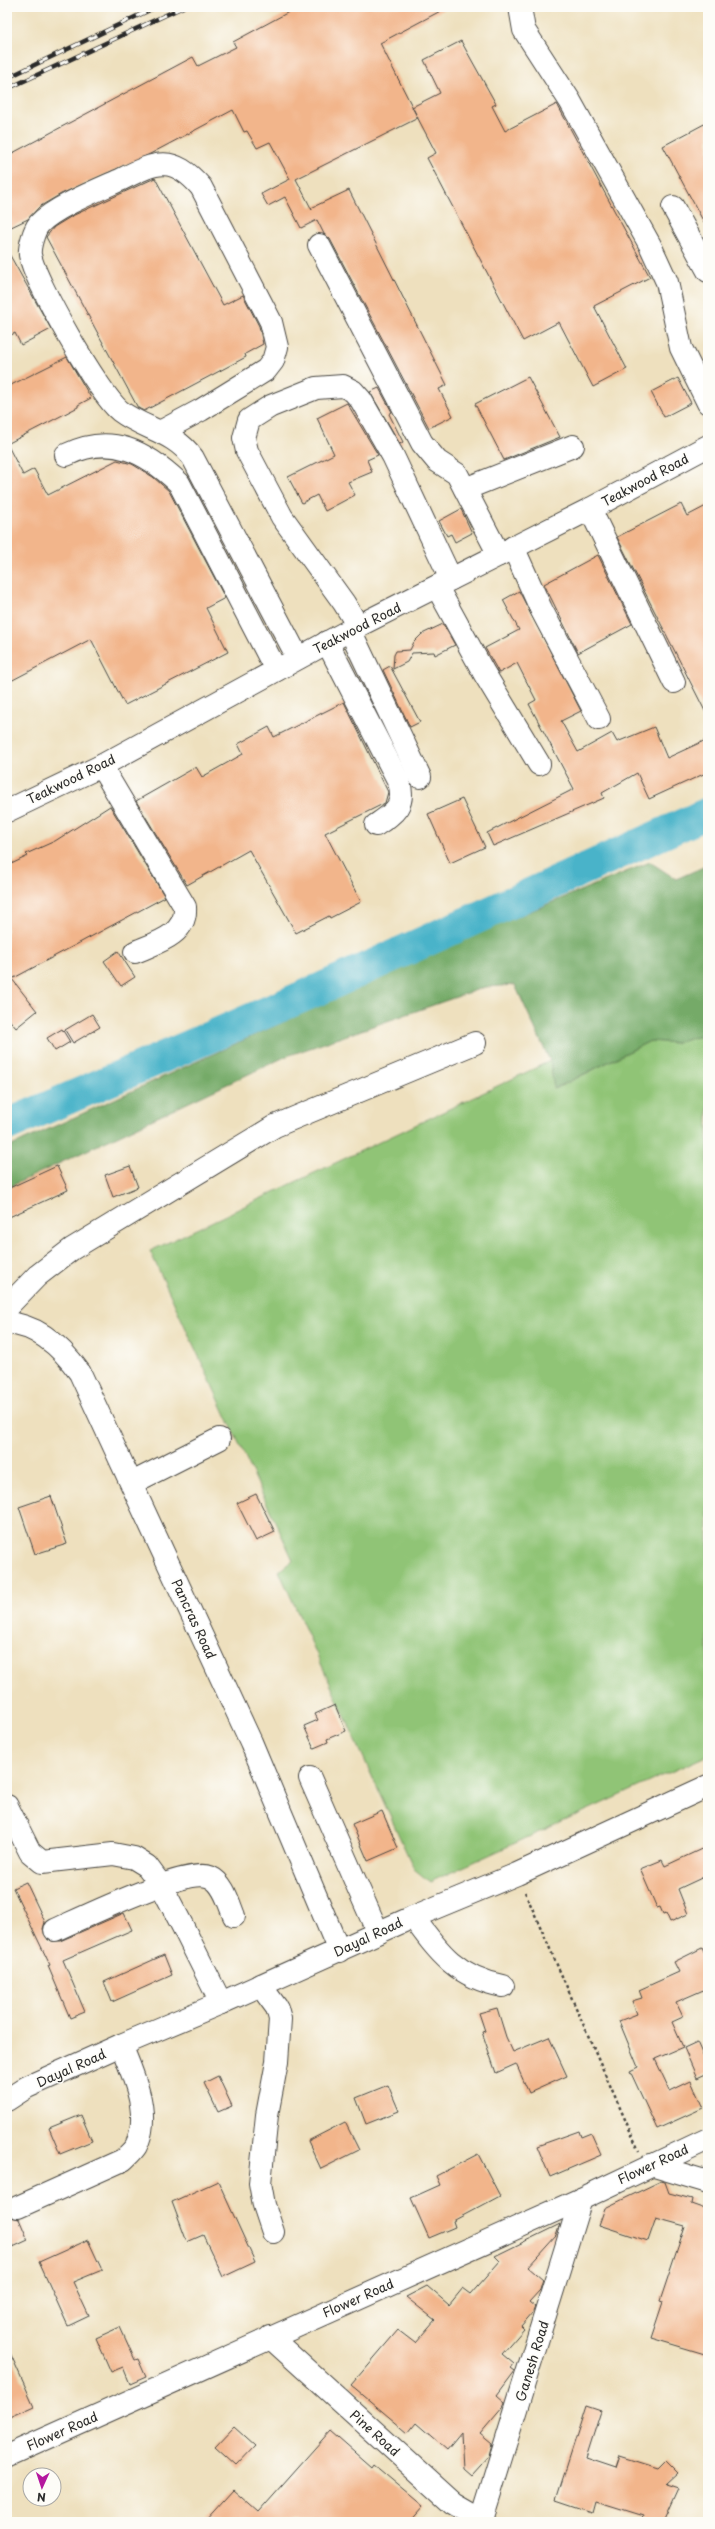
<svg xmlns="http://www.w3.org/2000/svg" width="715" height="2529" font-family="'Playpen Sans',sans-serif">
<rect width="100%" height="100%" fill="#fdfcf7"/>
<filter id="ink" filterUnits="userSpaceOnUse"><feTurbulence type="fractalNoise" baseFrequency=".025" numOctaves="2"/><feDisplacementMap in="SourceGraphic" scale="8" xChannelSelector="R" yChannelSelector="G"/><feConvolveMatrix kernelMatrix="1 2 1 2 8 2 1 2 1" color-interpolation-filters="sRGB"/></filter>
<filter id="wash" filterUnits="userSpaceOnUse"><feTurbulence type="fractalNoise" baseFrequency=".012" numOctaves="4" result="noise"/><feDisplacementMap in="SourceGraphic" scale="16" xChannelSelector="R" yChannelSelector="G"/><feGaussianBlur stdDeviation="0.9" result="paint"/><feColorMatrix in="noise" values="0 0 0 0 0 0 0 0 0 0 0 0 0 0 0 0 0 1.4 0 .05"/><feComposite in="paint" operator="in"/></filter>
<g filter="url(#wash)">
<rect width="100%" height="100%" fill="#eee0be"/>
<polygon fill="#90c476" stroke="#5e7850" points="708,1036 708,1755 430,1882 414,1869 279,1571 293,1560 150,1251 550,1061 555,1089 650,1041 676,1043 689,1038"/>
<polygon fill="#74aa67" stroke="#506a49" points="650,862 676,879 708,865 708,1036 689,1038 676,1043 650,1041 554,1089 550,1061 515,985 485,987 287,1056 7,1188 7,1148 487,929"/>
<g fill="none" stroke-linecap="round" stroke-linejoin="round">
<polyline stroke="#4ab3c9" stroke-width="32" points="7,1125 320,989 708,813"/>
</g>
<g id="blocks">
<g fill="#f2b58b">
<polygon points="298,7 448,7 380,43 418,118 296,179 312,210 311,208 349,190 447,385 439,389 453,416 429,428 330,239 324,234 317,220 301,228 285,197 268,206 261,194 290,179 270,142 257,148 247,131 244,132 233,110 150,154 61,194 39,207 28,219 7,229 7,156 193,57 198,66 236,47 233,42"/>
<polygon points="461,41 496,104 492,106 505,131 557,104 650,277 594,306 627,369 593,387 559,322 523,341 427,158 436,153 412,107 440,93 424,60"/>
<polygon points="708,122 708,230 663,146"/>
<polygon points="155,178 223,305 243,295 259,326 263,344 245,354 246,357 144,411 138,408 46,237 54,227 72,216"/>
<polygon points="7,250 51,329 21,345 15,333 7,337"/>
<polygon points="67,357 91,398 78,405 78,407 7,444 23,475 34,469 48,495 117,460 132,464 153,477 169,491 225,598 206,608 228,652 125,705 91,639 7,683 7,387"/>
<polygon points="528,377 560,437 504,460 475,404"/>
<polygon points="678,378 691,403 664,417 651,392"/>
<polygon points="379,388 392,412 389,414 403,442 400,444 370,392"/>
<polygon points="347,403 378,455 367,460 372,472 348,482 355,495 325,511 317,495 302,503 288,477 334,454 317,418"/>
<polygon points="681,504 687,516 708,505 708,717 617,537"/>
<polygon points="461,509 472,533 455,542 451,534 447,536 439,521"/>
<polygon points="598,555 632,624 578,653 544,584"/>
<polygon points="519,591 581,711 561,721 578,752 612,733 617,742 654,727 667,758 708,739 708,772 649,799 637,773 602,793 604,798 493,846 487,833 574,789 529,704 536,700 517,663 499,673 485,648 519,630 503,600"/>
<polygon points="443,624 455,645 435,655 434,652 412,653 407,662 393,669 394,655 396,651 410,650 414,642 422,634"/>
<polygon points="390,666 420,722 410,727 383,670"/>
<polygon points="344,702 388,792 385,803 325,833 361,902 330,918 329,916 296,933 249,850 187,885 136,801 196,767 202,777 243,754 238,744 269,727 274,737"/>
<polygon points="462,799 485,847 450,863 428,814"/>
<polygon points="110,806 165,897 12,979 37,1011 16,1028 7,1017 7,866 28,856 26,854 55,841"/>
<polygon points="118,951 135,977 121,986 104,961"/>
<polygon points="92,1014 100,1027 73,1043 65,1030"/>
<polygon points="62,1029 70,1042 55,1051 47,1038"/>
<polygon points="57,1166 68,1190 7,1218 7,1189"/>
<polygon points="130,1166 138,1187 113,1197 105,1175"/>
<polygon points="256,1494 275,1532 256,1541 237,1503"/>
<polygon points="51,1496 67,1544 35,1554 19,1507"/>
<polygon points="335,1705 346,1731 327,1739 328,1742 314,1748 304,1726 318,1720 315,1714"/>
<polygon points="382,1811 398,1848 368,1861 352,1824"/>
<polygon points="708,1846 708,1875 678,1889 688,1914 670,1922 666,1913 663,1914 660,1907 657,1908 640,1869 662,1860 665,1866"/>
<polygon points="26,1882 45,1922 43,1929 48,1940 60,1941 124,1913 132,1930 63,1960 85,2012 70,2018 48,1966 50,1965 13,1888"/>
<polygon points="702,1948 708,1961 708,1988 676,2002 683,2017 672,2022 683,2047 655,2059 670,2091 691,2081 703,2108 657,2129 630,2071 638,2067 619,2021 637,2014 632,2001 642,1998 639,1990 679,1972 674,1962"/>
<polygon points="164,1955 172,1975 112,2002 104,1982"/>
<polygon points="497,2008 506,2037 513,2052 549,2037 567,2076 529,2093 516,2064 496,2073 482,2032 485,2031 479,2013"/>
<polygon points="697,2042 708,2067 708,2073 697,2078 684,2048"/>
<polygon points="218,2076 232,2106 218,2112 204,2083"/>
<polygon points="388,2085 399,2111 366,2124 356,2098"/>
<polygon points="81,2115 92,2141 60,2154 49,2128"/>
<polygon points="345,2122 359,2150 321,2169 308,2141"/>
<polygon points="579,2131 581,2137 591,2133 601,2155 550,2177 537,2146"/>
<polygon points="478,2154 500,2196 453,2221 455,2227 429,2238 411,2198 440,2185 436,2176"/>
<polygon points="218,2181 255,2262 223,2277 203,2235 187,2242 172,2202"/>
<polygon points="661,2181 665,2182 669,2193 692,2199 691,2204 708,2210 708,2355 651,2338 663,2302 660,2301 685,2226 656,2218 648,2241 599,2225 605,2208"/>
<polygon points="7,2213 11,2217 19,2219 28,2240 13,2247 7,2234"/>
<polygon points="560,2224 556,2236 528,2267 543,2280 540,2290 529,2302 535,2307 533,2312 521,2326 524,2329 502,2354 514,2364 511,2368 515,2371 497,2395 505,2402 503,2407 480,2434 492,2444 489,2455 471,2475 463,2468 461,2433 447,2450 416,2423 408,2433 351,2385 398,2330 415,2343 435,2320 406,2297 427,2286 449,2305 463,2288 471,2294 500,2261 495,2256"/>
<polygon points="88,2240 102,2270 73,2282 89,2316 68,2326 39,2262"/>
<polygon points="120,2327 135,2360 138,2359 146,2377 130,2384 123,2367 111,2372 96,2338"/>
<polygon points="7,2346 34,2406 7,2418"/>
<polygon points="586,2406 601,2411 586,2458 616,2468 620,2456 658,2468 666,2460 679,2473 666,2485 678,2489 663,2522 641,2522 643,2516 595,2501 592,2512 556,2500"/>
<polygon points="234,2427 255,2446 236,2466 215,2447"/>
<polygon points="330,2431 371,2467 373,2464 423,2506 409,2522 204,2522 233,2490 258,2512"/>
</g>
</g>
</g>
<g filter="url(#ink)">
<use href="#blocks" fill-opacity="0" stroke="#484641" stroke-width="1"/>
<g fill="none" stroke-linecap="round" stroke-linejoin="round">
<defs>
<g id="minor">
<polyline points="520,7 524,30 570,101 650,245 667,282 681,348 708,403"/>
<polyline points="673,207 708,271"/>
<polyline points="319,245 422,443 437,461 457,474 499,555"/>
<path d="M 160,432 L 201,410 L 266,370 L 273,361 L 277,347 L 271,322 L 201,187 C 173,155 157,161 122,179 C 100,189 55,207 39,224 C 34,230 29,247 30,255 C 35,282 99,394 120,411 C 145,430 174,431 193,458 L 298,658"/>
<path d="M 66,455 C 111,433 145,451 179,483 L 276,670"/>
<polyline points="465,489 573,446"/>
<polyline points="590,509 674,682"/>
<polyline points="513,547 541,609 599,719"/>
<polyline points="437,587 484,673 539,764"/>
<polyline points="358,626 344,603 282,517 247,451 244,438 249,420 271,406 316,388 343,386 353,391 361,400 393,456 451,579"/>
<polyline points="350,630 420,777"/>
<path d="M 327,642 L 399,782 C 406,806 394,813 376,825"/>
<path d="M 101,766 L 185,907 C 187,935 156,943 135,952"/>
<polyline points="7,811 101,766 350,630 590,509 708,446"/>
<polyline points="7,1307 37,1276 72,1249 275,1126 475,1043"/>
<path d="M 7,1323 C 39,1325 63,1349 80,1373 L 251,1742 L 339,1951"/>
<polyline points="132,1483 219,1439"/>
<polyline points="310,1778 378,1933"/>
<polyline points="7,1806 30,1852 42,1862 113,1854 134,1858 147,1866 161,1885 182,1925 221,2003"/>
<path d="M 413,1917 C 439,1953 457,1977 503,1986"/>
<path d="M 55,1930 C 82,1918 187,1867 210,1877 C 224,1883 229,1904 234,1916"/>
<polyline points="260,1985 277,2008 280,2019 277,2062 267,2115 260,2183 264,2205 273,2232"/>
<polyline points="7,2100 27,2087 121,2045 221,2003 413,1917 517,1874 708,1786"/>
<polyline points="651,2165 708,2182"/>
<path d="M 18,2207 L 123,2160 C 127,2156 133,2151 136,2146 C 152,2114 133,2075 121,2045"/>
<polyline points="270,2337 454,2504 485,2522"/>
<polyline points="7,2456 581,2199 708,2139"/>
<polyline points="481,2522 581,2199"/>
</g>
</defs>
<use href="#minor" stroke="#484641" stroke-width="24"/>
<polyline stroke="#484641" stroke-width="2.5" stroke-dasharray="3 3" stroke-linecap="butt" points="525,1892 639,2151"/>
<use href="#minor" stroke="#fff" stroke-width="22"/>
<defs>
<g id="rail">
<polyline points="7,78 156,7"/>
<polyline points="11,87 183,7"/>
</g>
</defs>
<use href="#rail" stroke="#2b2b2b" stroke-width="4.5"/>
<use href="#rail" stroke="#fdfcf7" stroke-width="3" stroke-dasharray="9" stroke-linecap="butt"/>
</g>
</g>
<g text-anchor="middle" stroke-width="3" stroke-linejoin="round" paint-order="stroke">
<g font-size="13" fill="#2b2b2b" stroke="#fdfcf7">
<text transform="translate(645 480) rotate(-28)" y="5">Teakwood Road</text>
<text transform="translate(357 628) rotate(-27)" y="5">Teakwood Road</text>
<text transform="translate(71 779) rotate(-26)" y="5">Teakwood Road</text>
<text transform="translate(194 1619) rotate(65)" y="5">Pancras Road</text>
<text transform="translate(368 1937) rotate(-25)" y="5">Dayal Road</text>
<text transform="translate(71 2068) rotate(-24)" y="5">Dayal Road</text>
<text transform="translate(653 2164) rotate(-25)" y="5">Flower Road</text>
<text transform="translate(358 2298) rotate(-24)" y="5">Flower Road</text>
<text transform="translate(532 2361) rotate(-73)" y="5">Ganesh Road</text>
<text transform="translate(62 2431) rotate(-24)" y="5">Flower Road</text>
<text transform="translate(375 2433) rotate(42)" y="5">Pine Road</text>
</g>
</g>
<rect width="715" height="2529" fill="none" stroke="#fdfcf7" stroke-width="24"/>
<g transform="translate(42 2487) rotate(183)"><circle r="19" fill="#fdfcf7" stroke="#a9a8a5"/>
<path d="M0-3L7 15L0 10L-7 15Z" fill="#b5179e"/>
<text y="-6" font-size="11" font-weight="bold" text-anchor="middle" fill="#2b2b2b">N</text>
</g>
</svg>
